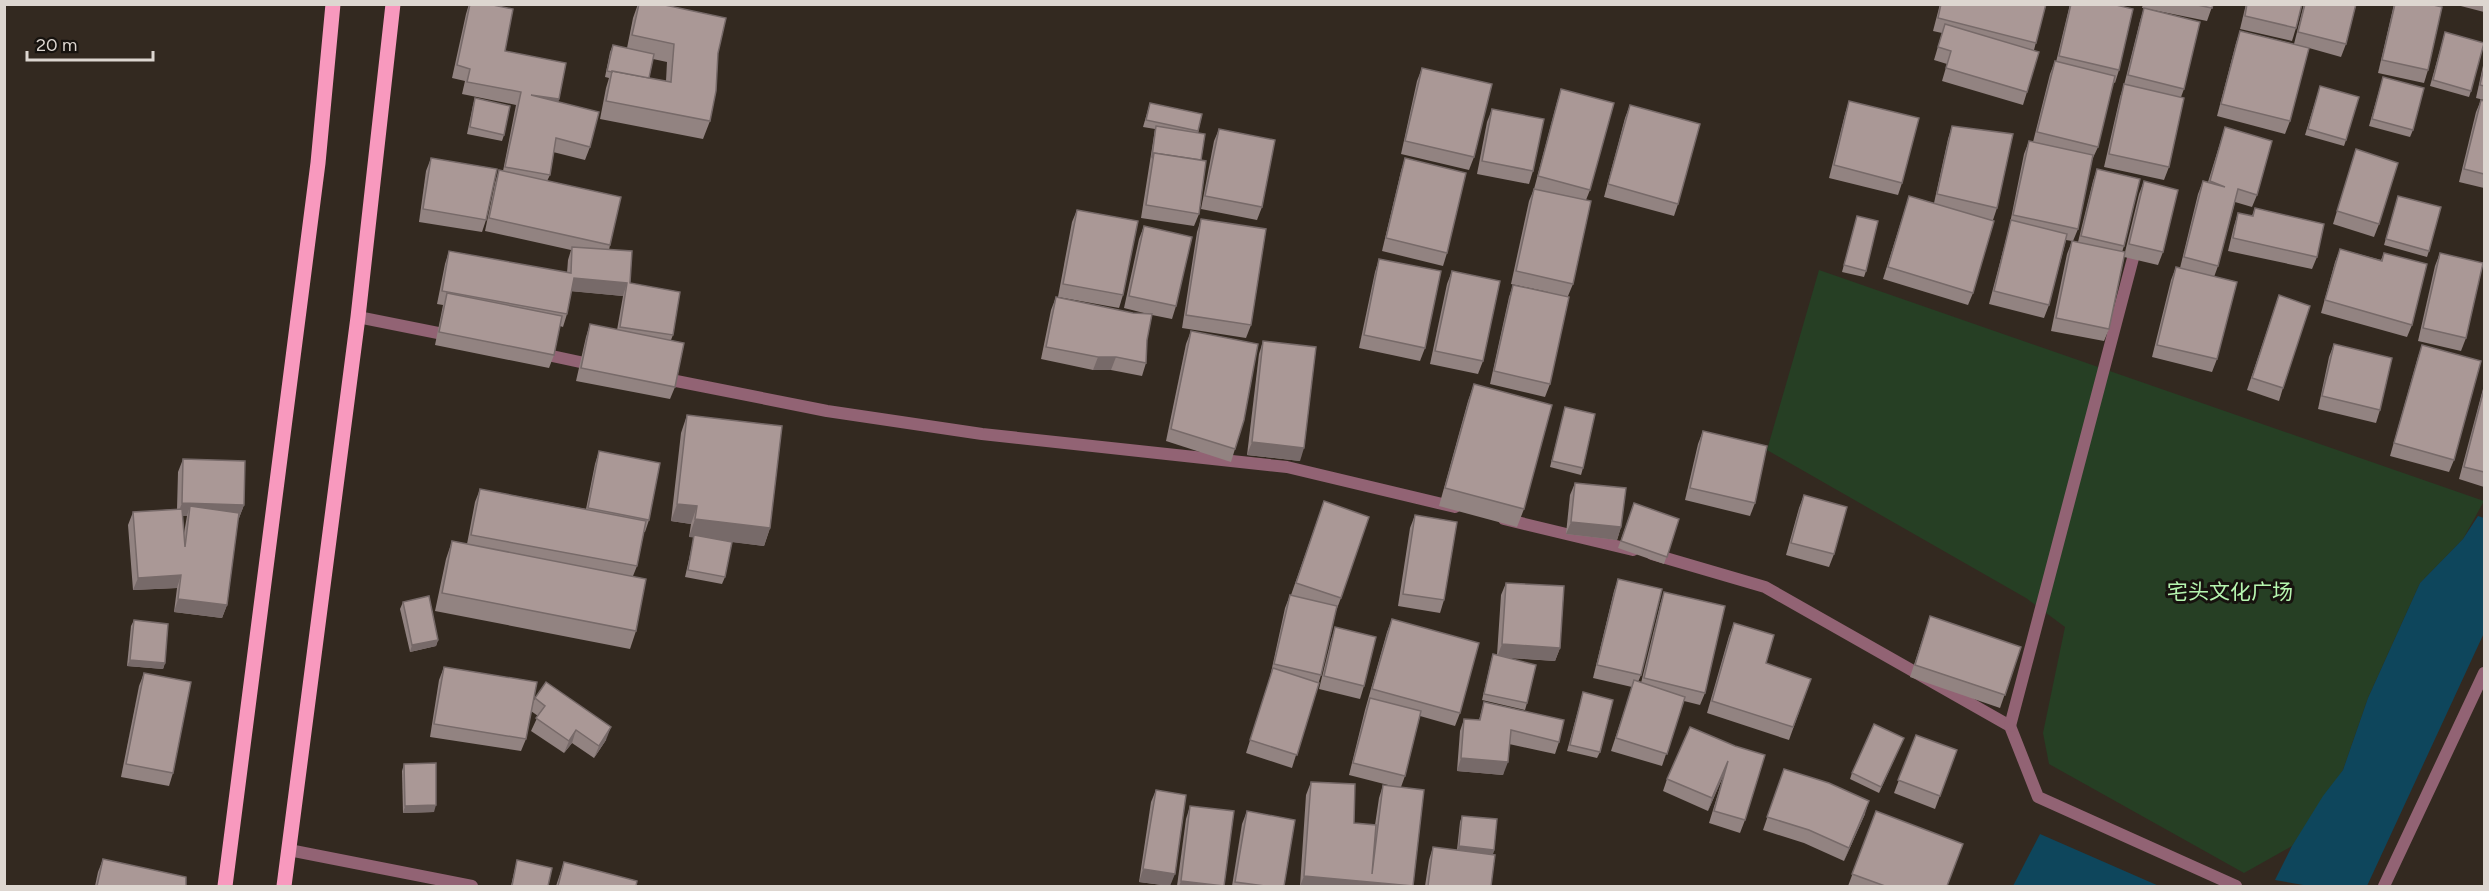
<svg xmlns="http://www.w3.org/2000/svg" width="2489" height="891" font-family="Figtree,'Noto Sans SC',sans-serif">
<rect width="100%" height="100%" fill="#332920"/>
<polygon fill="#263f24" points="1819,270 2484,501 2463,539 2420,583 2368,698 2343,770 2292,846 2244,873 2049,764 2043,733 2065,627 2026,598 1767,450"/>
<g fill="#0e465c">
<polygon points="2478,516 2484,518 2484,633 2367,886 2309,886 2275,880 2292,846 2323,796 2343,770 2368,698 2420,583 2463,539"/>
<polygon points="2040,834 2159,886 2013,886"/>
</g>
<g fill="none" stroke-linecap="round" stroke-linejoin="round">
<g stroke="#926374" stroke-width="12">
<polyline points="358,317 453,336"/>
<polyline points="538,353 594,365"/>
<polyline points="661,378 827,411 982,434 1287,467 1455,507"/>
<polyline points="1504,519 1633,550"/>
<polyline points="1652,554 1765,587 2010,726 2038,797 2236,886"/>
<polyline points="2010,726 2137,243"/>
<polyline points="289,850 472,886"/>
<polyline points="2384,886 2484,673"/>
</g>
<g stroke="#f899be" stroke-width="15">
<polyline points="225,886 318,163 333,4"/>
<polyline points="284,886 358,317 393,4"/>
</g>
</g>
<g fill="#928381" fill-rule="evenodd">
<polygon points="469,4 488,4 505,51 559,99 558,102 590,147 585,160 553,152 550,175 547,181 610,245 609,250 630,283 673,335 671,340 675,387 670,399 576,381 586,337 590,324 617,330 623,296 571,291 567,314 563,327 560,326 554,355 549,368 435,345 443,305 437,304 445,264 449,251 567,273 568,260 571,250 485,231 495,183 499,170 503,171 516,105 462,94 465,81 452,78 466,14"/>
<path d="M 638,4 L 660,4 L 718,53 L 710,121 L 703,139 L 600,119 L 606,88 L 609,78 L 605,77 L 610,52 L 613,45 L 627,48 L 633,18 ZM 653,59 L 667,62 L 666,81 L 649,78 Z"/>
<polygon points="1940,4 2046,4 2034,50 2027,92 2023,105 1942,81 1947,64 1934,60 1942,33 1933,31"/>
<polygon points="2070,4 2112,4 2119,70 2115,83 2113,82 2098,147 2092,160 2078,229 2073,241 2078,242 2093,181 2097,169 2124,246 2122,252 2125,252 2139,194 2144,181 2163,252 2158,265 2124,257 2109,329 2104,341 2051,331 2067,254 2072,241 2066,240 2049,305 2044,318 1989,304 2009,228 2024,154 2029,141 2033,142 2050,74 2055,61 2056,62"/>
<polygon points="2143,4 2213,4 2207,21 2148,9 2184,89 2181,97 2169,167 2164,180 2104,167 2120,97 2124,85 2140,21 2144,8 2142,8"/>
<polygon points="2246,4 2302,4 2296,28 2292,41 2240,29"/>
<polygon points="2304,4 2356,4 2346,44 2341,57 2309,48 2290,121 2285,134 2217,116 2236,43 2240,31 2294,44"/>
<polygon points="2394,4 2429,4 2428,70 2424,83 2378,73"/>
<polygon points="2453,4 2484,4 2484,12"/>
<polygon points="2445,32 2471,91 2469,97 2430,86"/>
<polygon points="2484,61 2484,100 2476,98"/>
<polygon points="1422,68 1474,157 1469,170 1401,154 1417,81"/>
<polygon points="2383,77 2413,130 2410,137 2369,126"/>
<polygon points="2320,86 2346,140 2344,146 2305,135"/>
<polygon points="1561,89 1590,190 1586,200 1573,284 1568,296 1550,384 1545,397 1490,384 1509,297 1513,285 1553,293 1511,284 1529,201 1534,189 1557,102"/>
<polygon points="475,98 504,135 502,141 467,134 473,105"/>
<polygon points="2481,100 2484,101 2484,188 2459,182 2476,112"/>
<polygon points="1849,101 1902,183 1898,195 1829,178 1845,114"/>
<polygon points="1150,103 1202,114 1198,133 1201,160 1199,214 1194,226 1141,218 1155,129 1143,127"/>
<polygon points="1630,105 1678,204 1674,216 1604,197 1625,118"/>
<polygon points="1492,109 1533,171 1529,184 1477,174 1487,122"/>
<polygon points="1952,126 1997,208 1993,220 1973,293 1968,305 1883,279 1909,196 1934,203 1948,139"/>
<polygon points="2225,127 2257,195 2252,207 2235,202 2218,266 2214,277 2217,359 2212,372 2152,357 2171,280 2176,267 2180,268 2198,194 2203,181 2208,182"/>
<polygon points="1219,129 1262,207 1257,220 1201,209 1214,141"/>
<polygon points="2356,149 2379,224 2374,237 2333,224"/>
<polygon points="431,158 486,220 482,232 419,222 426,171"/>
<polygon points="1405,158 1447,253 1443,266 1382,251 1401,171"/>
<polygon points="2398,196 2429,251 2427,257 2384,245"/>
<polygon points="2255,208 2317,257 2312,269 2228,251 2234,226 2238,213 2252,216"/>
<polygon points="1077,210 1123,295 1119,308 1058,297 1072,222"/>
<polygon points="1857,216 1866,271 1864,277 1842,272"/>
<polygon points="1201,219 1251,325 1246,338 1182,328 1197,232"/>
<polygon points="1144,226 1176,306 1172,319 1152,315 1147,340 1146,363 1142,376 1111,370 1093,370 1041,359 1051,310 1056,297 1133,313 1148,314 1124,308 1139,239"/>
<polygon points="2340,249 2381,260 2384,253 2412,325 2407,337 2321,313 2335,262"/>
<polygon points="2440,253 2466,338 2461,351 2418,341 2435,266"/>
<polygon points="1379,259 1425,348 1420,361 1359,348 1375,272"/>
<polygon points="1452,271 1483,361 1478,374 1430,364 1447,284"/>
<polygon points="2279,295 2283,388 2279,401 2247,390"/>
<polygon points="1191,331 1235,449 1231,462 1166,441 1186,344"/>
<polygon points="1263,341 1300,461 1247,455 1259,354"/>
<polygon points="2334,344 2380,410 2376,423 2318,409 2329,357"/>
<polygon points="2422,345 2454,460 2449,472 2390,456 2418,357"/>
<polygon points="1474,384 1524,509 1517,527 1439,506 1468,401"/>
<polygon points="2484,385 2484,487 2459,479"/>
<polygon points="1565,407 1583,468 1581,475 1550,467"/>
<polygon points="687,415 770,528 764,546 726,541 725,577 722,584 685,577 694,537 689,537 691,524 671,521 681,433"/>
<polygon points="1703,431 1755,503 1750,516 1685,500 1698,444"/>
<polygon points="599,451 649,520 645,532 643,532 637,566 633,576 636,631 630,649 435,611 446,559 452,541 467,544 475,502 480,489 586,509 595,464"/>
<path d="M 183,459 L 244,505 L 239,518 L 238,518 L 227,605 L 222,618 L 174,612 L 177,588 L 133,590 L 128,525 L 133,512 L 177,509 L 178,472 ZM 182,516 L 187,516 L 184,533 Z"/>
<polygon points="1575,483 1621,527 1617,540 1566,534 1570,495"/>
<polygon points="1804,495 1834,554 1829,567 1786,555 1799,508"/>
<polygon points="1324,501 1341,598 1336,611 1321,675 1292,768 1246,753 1270,677 1285,608 1290,595 1291,595"/>
<polygon points="1634,503 1679,519 1664,564 1618,548"/>
<polygon points="1415,515 1444,600 1440,613 1398,606 1410,528"/>
<polygon points="1618,579 1641,675 1638,682 1641,683 1660,605 1664,592 1705,693 1700,705 1684,701 1662,766 1611,751 1632,687 1593,678 1614,591"/>
<polygon points="1506,583 1560,648 1555,661 1509,658 1527,703 1525,710 1482,700 1491,661 1493,654 1497,655 1501,595"/>
<polygon points="403,602 438,640 436,646 410,652 400,609"/>
<polygon points="1930,616 2021,647 2000,708 1910,677"/>
<polygon points="1392,619 1460,713 1455,726 1420,716 1405,776 1401,787 1413,886 1300,886 1306,795 1311,782 1354,823 1375,825 1379,798 1383,785 1392,786 1349,775 1365,710 1387,632"/>
<polygon points="134,620 165,663 163,669 127,666 131,626"/>
<polygon points="1734,623 1766,663 1811,679 1789,740 1707,713 1729,636"/>
<polygon points="1335,627 1364,686 1360,699 1319,689 1331,640"/>
<polygon points="444,667 533,703 535,698 606,740 594,758 572,743 564,753 531,731 538,716 531,711 526,739 521,751 430,737 439,680"/>
<polygon points="144,673 173,773 169,786 121,777 139,686"/>
<polygon points="1583,692 1600,752 1597,758 1567,751"/>
<polygon points="1484,702 1559,742 1555,754 1509,744 1503,775 1457,771 1460,731 1464,719 1479,720"/>
<polygon points="1916,735 1957,750 1935,809 1894,793"/>
<polygon points="1904,738 1879,793 1850,779 1852,773"/>
<polygon points="1735,746 1745,820 1740,833 1709,823 1724,774 1708,811 1663,791 1667,779"/>
<polygon points="404,764 434,812 403,813 402,771"/>
<polygon points="1784,769 1865,814 1844,861 1804,843 1763,830"/>
<polygon points="1156,790 1170,886 1139,882 1151,802"/>
<polygon points="1190,806 1224,886 1177,886 1186,819"/>
<polygon points="1247,811 1284,886 1232,886 1242,824"/>
<polygon points="1876,811 1948,886 1848,886"/>
<polygon points="1462,816 1494,850 1493,854 1491,886 1425,886 1429,860 1433,847 1457,850 1460,822"/>
<polygon points="103,859 186,886 95,886 98,872"/>
<polygon points="517,860 548,886 511,886"/>
<polygon points="564,862 636,886 556,886"/>
</g>
<g fill="#776a69">
<polygon points="531,95 559,99 555,112"/>
<polygon points="574,278 627,283 623,296 569,291"/>
<polygon points="1098,357 1116,357 1111,370 1093,370"/>
<polygon points="1252,442 1304,448 1300,461 1247,455"/>
<polygon points="182,503 244,505 239,518 189,516 190,506 187,516 177,516"/>
<polygon points="677,504 697,506 691,524 671,521"/>
<polygon points="695,519 770,528 764,546 689,537"/>
<polygon points="1571,522 1621,527 1617,540 1566,534"/>
<polygon points="181,575 177,588 133,590 138,578"/>
<polygon points="178,599 227,605 222,618 174,612"/>
<polygon points="438,640 436,646 410,652 412,645"/>
<polygon points="1502,644 1560,648 1555,661 1497,657"/>
<polygon points="130,660 165,663 163,669 127,666"/>
<polygon points="611,727 606,740 594,758 599,746"/>
<polygon points="576,730 572,743 564,753 569,741"/>
<polygon points="1461,758 1508,762 1503,775 1457,771"/>
<polygon points="1728,761 1724,774 1708,811 1712,798"/>
<polygon points="1869,801 1865,814 1844,861 1849,848"/>
<polygon points="436,805 434,812 403,813 405,806"/>
<polygon points="1459,846 1494,850 1492,857 1456,853"/>
<polygon points="1143,869 1175,874 1170,886 1139,882"/>
<polygon points="1304,876 1413,886 1300,886"/>
<polygon points="1181,881 1220,886 1179,886"/>
</g>
<g fill="#aa9896" stroke="#776a69" stroke-width="1.5">
<polygon points="470,4 488,4 513,9 505,51 566,63 559,99 531,95 599,112 590,147 556,138 550,175 505,167 521,92 467,82 470,69 457,65"/>
<polygon points="639,4 660,4 726,18 718,53 716,91 710,121 606,101 612,71 671,82 674,44 632,35"/>
<polygon points="1941,4 2046,4 2036,43 1938,18"/>
<polygon points="2071,4 2112,4 2133,9 2119,70 2059,56"/>
<polygon points="2193,4 2213,4 2212,8"/>
<polygon points="2247,4 2302,4 2296,28 2245,16"/>
<polygon points="2305,4 2356,4 2346,44 2298,32"/>
<polygon points="2395,4 2429,4 2442,7 2428,70 2382,60"/>
<polygon points="2144,8 2200,22 2184,89 2128,75"/>
<polygon points="1945,24 2039,52 2027,92 1946,68 1951,51 1938,47"/>
<polygon points="2240,31 2309,48 2290,121 2221,104"/>
<polygon points="2445,32 2484,43 2471,91 2433,80"/>
<polygon points="613,45 654,54 649,78 612,71 612,72 607,71"/>
<polygon points="2055,61 2115,76 2098,147 2037,132"/>
<polygon points="2484,67 2484,86 2480,85"/>
<polygon points="1422,68 1492,84 1474,157 1405,141"/>
<polygon points="2383,77 2424,88 2413,130 2372,119"/>
<polygon points="2124,84 2184,98 2169,167 2109,154"/>
<polygon points="2320,86 2359,97 2346,140 2308,129"/>
<polygon points="1561,89 1614,103 1590,190 1538,176"/>
<polygon points="475,98 510,106 504,135 470,127"/>
<polygon points="2481,100 2484,101 2484,174 2464,169"/>
<polygon points="1849,101 1919,118 1902,183 1834,165"/>
<polygon points="1150,103 1202,114 1198,131 1146,120"/>
<polygon points="1630,105 1700,124 1678,204 1608,184"/>
<polygon points="1492,109 1544,119 1533,171 1482,161"/>
<polygon points="1156,126 1205,134 1201,160 1154,153 1153,158 1152,157"/>
<polygon points="1952,126 2013,134 1997,208 1937,194"/>
<polygon points="2225,127 2272,141 2257,195 2238,189 2218,266 2184,257 2203,181 2225,187 2210,181"/>
<polygon points="1219,129 1275,140 1262,207 1205,196"/>
<polygon points="2029,141 2093,155 2078,229 2013,215"/>
<polygon points="2356,149 2398,163 2379,224 2337,211"/>
<polygon points="1154,153 1206,161 1199,214 1146,205"/>
<polygon points="431,158 497,169 486,220 423,209"/>
<polygon points="1405,158 1466,173 1447,253 1386,238"/>
<polygon points="2097,169 2140,179 2124,246 2081,236"/>
<polygon points="499,170 621,197 610,245 489,218"/>
<polygon points="2144,181 2178,190 2163,252 2129,244"/>
<polygon points="1534,189 1591,201 1573,284 1516,271"/>
<polygon points="1909,196 1994,221 1973,293 1888,267"/>
<polygon points="2398,196 2441,207 2429,251 2386,239"/>
<polygon points="2255,208 2324,224 2317,257 2233,238 2238,213 2253,216"/>
<polygon points="1077,210 1138,221 1123,295 1063,284"/>
<polygon points="1857,216 1878,221 1866,271 1844,265"/>
<polygon points="1201,219 1266,229 1251,325 1186,315"/>
<polygon points="2011,220 2067,234 2049,305 1994,291"/>
<polygon points="1144,226 1192,237 1176,306 1129,296"/>
<polygon points="2072,241 2125,252 2109,329 2056,318"/>
<polygon points="572,247 632,251 630,283 680,292 673,335 620,327 627,283 574,278 567,314 442,291 449,251 571,273"/>
<polygon points="2340,249 2382,261 2384,253 2427,264 2412,325 2325,300"/>
<polygon points="2440,253 2483,263 2466,338 2423,328"/>
<polygon points="1379,259 1441,271 1425,348 1364,335"/>
<polygon points="2176,267 2237,282 2217,359 2157,345"/>
<polygon points="1452,271 1500,281 1483,361 1435,351"/>
<polygon points="1513,285 1569,297 1550,384 1494,371"/>
<polygon points="447,293 562,316 554,355 439,332"/>
<polygon points="2279,295 2310,306 2283,388 2252,378"/>
<polygon points="1056,297 1133,313 1152,314 1147,340 1146,363 1116,357 1098,357 1046,347"/>
<polygon points="590,324 684,343 675,387 581,368"/>
<polygon points="1191,331 1258,344 1244,420 1235,449 1171,429"/>
<polygon points="1263,341 1316,347 1304,448 1252,442"/>
<polygon points="2334,344 2392,358 2380,410 2322,396"/>
<polygon points="2422,345 2481,361 2454,460 2394,443"/>
<polygon points="1474,384 1552,405 1524,509 1445,488"/>
<polygon points="2484,389 2484,472 2464,467"/>
<polygon points="1565,407 1595,414 1583,468 1552,461"/>
<polygon points="687,415 782,426 770,528 695,519 697,506 677,504"/>
<polygon points="1703,431 1767,446 1755,503 1690,488"/>
<polygon points="599,451 660,463 649,520 588,508"/>
<polygon points="183,459 245,461 244,505 182,503"/>
<polygon points="1575,483 1626,488 1621,527 1571,522"/>
<polygon points="480,489 646,521 637,566 471,535"/>
<polygon points="1804,495 1847,507 1834,554 1791,543"/>
<polygon points="1324,501 1369,517 1341,598 1296,583"/>
<polygon points="1634,503 1679,519 1667,557 1621,541"/>
<polygon points="190,506 239,513 227,605 178,599 181,575 138,578 133,512 182,509 185,547"/>
<polygon points="1415,515 1457,522 1444,600 1403,594"/>
<polygon points="694,535 732,542 725,577 688,570"/>
<polygon points="452,541 646,579 636,631 442,593"/>
<polygon points="1618,579 1662,589 1641,675 1597,665"/>
<polygon points="1506,583 1564,586 1560,648 1502,644"/>
<polygon points="1664,592 1725,606 1705,693 1644,678"/>
<polygon points="1290,595 1337,606 1321,675 1274,664"/>
<polygon points="429,596 438,640 412,645 403,602"/>
<polygon points="1930,616 2021,647 2005,695 1915,665"/>
<polygon points="1392,619 1479,643 1460,713 1372,689"/>
<polygon points="134,620 168,624 165,663 130,660"/>
<polygon points="1734,623 1774,635 1766,663 1811,679 1793,727 1712,701"/>
<polygon points="1335,627 1376,637 1364,686 1324,676"/>
<polygon points="1493,654 1536,665 1527,703 1484,694"/>
<polygon points="444,667 537,682 526,739 434,724"/>
<polygon points="1273,668 1319,683 1297,755 1250,740"/>
<polygon points="144,673 191,682 173,773 126,764"/>
<polygon points="1634,680 1685,697 1667,754 1616,738"/>
<polygon points="546,682 611,727 599,746 576,730 569,741 536,718 545,706 535,698"/>
<polygon points="1583,692 1613,700 1600,752 1570,745"/>
<polygon points="1370,698 1421,711 1405,776 1353,763"/>
<polygon points="1484,702 1564,720 1559,742 1511,730 1508,762 1461,758 1464,719 1480,720"/>
<polygon points="1874,724 1904,738 1881,787 1852,773"/>
<polygon points="1690,727 1735,746 1765,755 1745,820 1714,811 1728,761 1712,798 1667,779"/>
<polygon points="1916,735 1957,750 1940,796 1898,780"/>
<polygon points="436,763 436,805 405,806 404,764"/>
<polygon points="1784,769 1829,783 1869,801 1849,848 1809,830 1767,817"/>
<polygon points="1311,782 1355,784 1354,823 1376,825 1372,874 1383,785 1424,790 1413,886 1304,876"/>
<polygon points="1156,790 1186,795 1175,874 1143,869"/>
<polygon points="1190,806 1234,811 1224,886 1181,881"/>
<polygon points="1247,811 1295,820 1284,886 1265,886 1235,882"/>
<polygon points="1876,811 1963,844 1947,886 1885,886 1852,874"/>
<polygon points="1462,816 1497,819 1494,850 1459,846"/>
<polygon points="1433,847 1495,855 1491,886 1428,886"/>
<polygon points="103,859 186,877 186,886 97,886"/>
<polygon points="517,860 552,868 548,886 512,886"/>
<polygon points="564,862 637,881 636,886 558,886"/>
</g>
<g text-anchor="middle" stroke-width="6" stroke-linejoin="round" paint-order="stroke">
<g font-size="21" fill="#b6f6b0" stroke="#17130f">
<text x="2230" y="599">宅头文化广场</text>
</g>
</g>
<rect width="2489" height="891" fill="none" stroke="#ddd6d0" stroke-width="12"/>
<path d="M27 51v9h126v-9" fill="none" stroke="#ddd6d0" stroke-width="3"/>
<text x="36" y="51" font-size="18" fill="#ddd6d0" stroke="#17130f" stroke-width="4.5" paint-order="stroke">20 m</text>
</svg>
